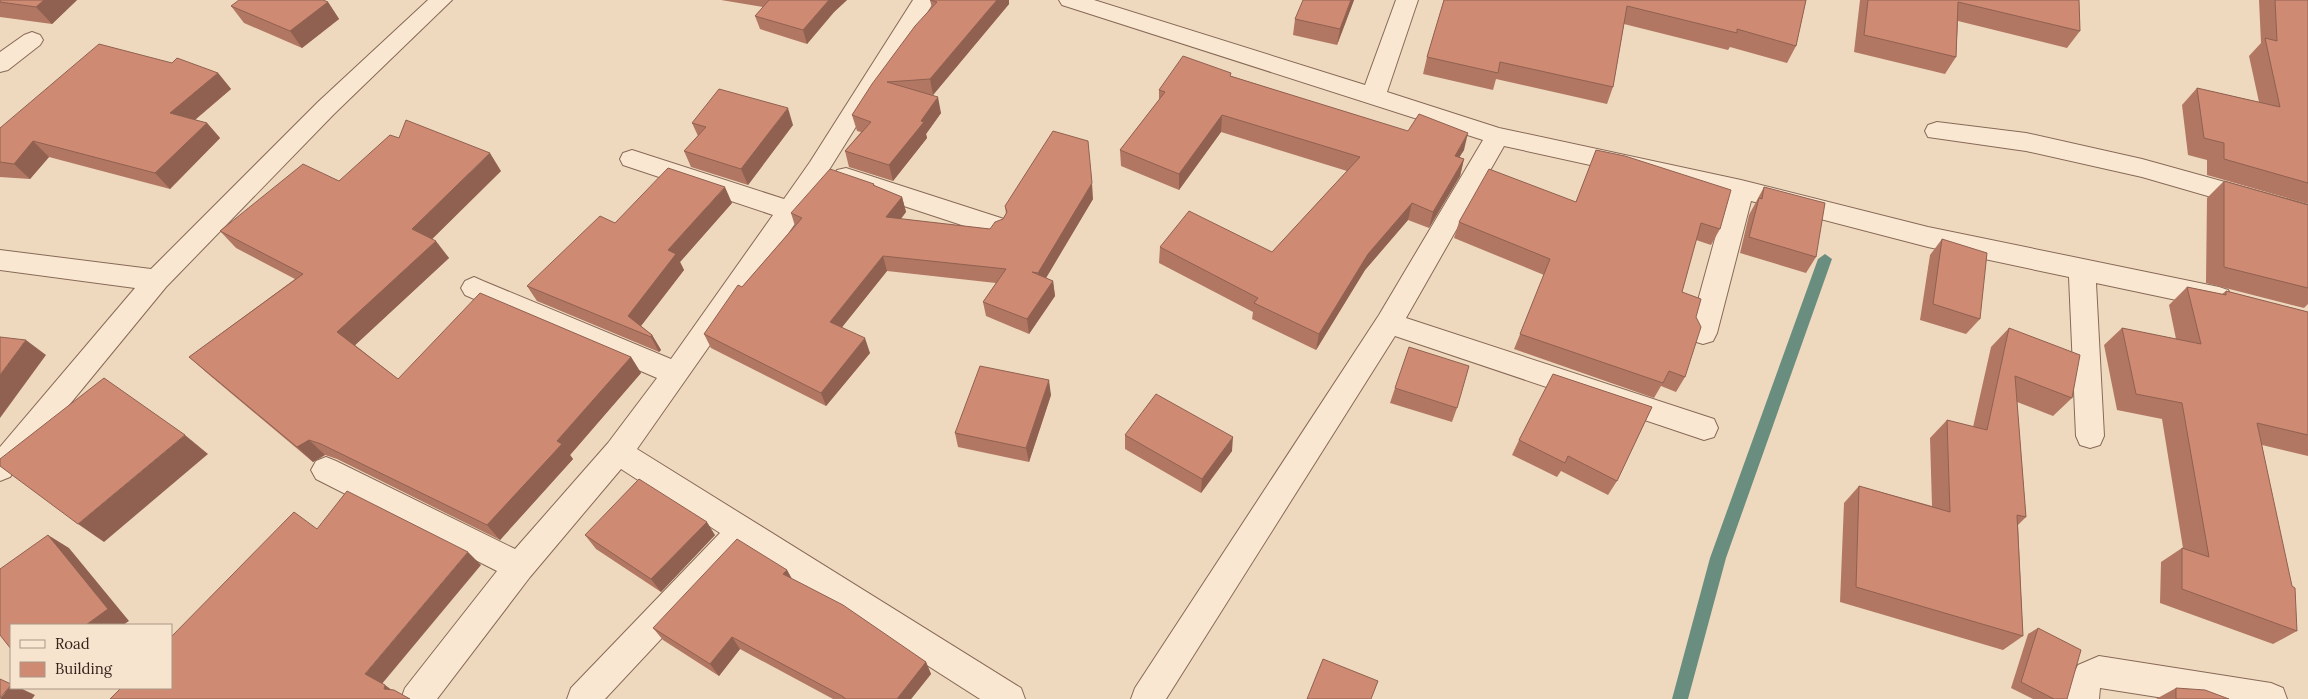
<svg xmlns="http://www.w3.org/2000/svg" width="2308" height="699" font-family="Lora,serif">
<rect width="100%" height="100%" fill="#efd9be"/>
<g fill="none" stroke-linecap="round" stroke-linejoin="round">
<polygon fill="#698e7f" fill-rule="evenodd" points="1825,254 1832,259 1726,558 1688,699 1672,699 1710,558 1818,259"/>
<defs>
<g id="street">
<polygon points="428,0 452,0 334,114 166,287 10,477 0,481 0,447 135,288 0,270 0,250 151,269 318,102"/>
<polygon points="913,0 935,0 799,218 637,449 1021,688 1025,699 980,699 745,549 605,699 567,699 571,688 720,533 621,469 530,577 437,699 401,699 405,688 497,571 316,479 311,470 316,461 326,457 336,461 515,549 608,443 657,378 465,295 461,288 465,281 474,277 483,281 671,359 773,215 623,165 620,159 623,153 632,150 784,199 810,162"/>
<polygon points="1059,0 1094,0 1365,85 1396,0 1418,0 1387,92 1499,128 1741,180 1928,227 2219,287 2228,290 2232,298 2228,306 2219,309 2096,283 2104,436 2100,445 2090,448 2080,445 2076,436 2069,277 1928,247 1751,201 1717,333 1713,341 1703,344 1693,341 1689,333 1727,195 1504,146 1406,318 1714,419 1718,428 1714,437 1704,440 1395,336 1166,699 1131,699 1135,688 1379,315 1483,140 1062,5"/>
<polygon points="32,32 40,35 43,40 40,45 8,70 0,72 0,52 24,35"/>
<polygon points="1937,122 2026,133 2142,159 2308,205 2308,225 2142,177 2026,151 1928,137 1925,131 1928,125"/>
<polygon points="846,168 1004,219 1008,226 1004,233 995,236 837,184 834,177 837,170"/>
<polygon points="2099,656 2271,683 2283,688 2287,699 2170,699 2100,688 2099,699 2067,699 2066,688 2078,665"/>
</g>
</defs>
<use href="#street" stroke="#876957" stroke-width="2"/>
<use href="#street" fill="#f9e7d2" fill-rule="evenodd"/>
</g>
<g fill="#b17763">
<polygon points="0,0 77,0 52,24 0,17"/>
<polygon points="721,0 847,0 834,12 807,44 760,29 755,16 763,7"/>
<polygon points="930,0 1009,4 933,95 932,95 941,113 926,134 927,138 893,181 849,167 845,151 861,132 857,131 852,115 932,8"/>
<polygon points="1354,0 1337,45 1293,35 1295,19"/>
<polygon points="1444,0 1806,0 1796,46 1787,63 1730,47 1728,50 1624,24 1613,87 1607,104 1496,79 1493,90 1423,74 1427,57"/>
<polygon points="1860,0 2079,0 2080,31 2067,48 1958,21 1956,57 1945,74 1854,52"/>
<polygon points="2259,0 2308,0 2308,204 2207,175 2207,160 2188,155 2182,105 2197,88 2259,102 2249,56 2261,43"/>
<polygon points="328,2 339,19 302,48 244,23 231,6"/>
<polygon points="172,63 218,73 231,89 195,120 207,123 220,138 170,189 49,157 30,179 0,177 0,128"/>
<polygon points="1231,76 1464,150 1459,157 1464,159 1460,176 1429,228 1408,220 1365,270 1316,350 1252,319 1253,312 1159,263 1160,247 1272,252 1347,171 1221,132 1179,190 1121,166 1120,150 1159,100 1159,90"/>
<polygon points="692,123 793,125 748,185 691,167 684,151 698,136"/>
<polygon points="1596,150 1720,229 1711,245 1696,240 1682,292 1696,317 1685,377 1676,392 1661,386 1654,398 1514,349 1544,275 1454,238 1459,222 1576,202"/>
<polygon points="501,171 432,239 449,258 355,345 398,379 631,357 641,373 570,455 573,459 500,540 337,459 325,455 313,462 207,373 189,357 295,279 236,248 220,231 339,181"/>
<polygon points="2224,181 2308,205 2308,304 2304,308 2206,283 2207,198"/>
<polygon points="874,184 875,186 902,197 906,212 901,219 990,229 1003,219 1006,214 1005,206 1093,199 1046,278 1053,281 1055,296 1029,334 986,316 983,302 996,283 887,271 842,327 870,353 826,406 711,348 704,334 742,287 795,226 791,213"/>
<polygon points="1764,187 1816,257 1806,273 1740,253 1749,215"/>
<polygon points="732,203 680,262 684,270 641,326 652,335 661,350 659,352 537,301 527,286 615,223"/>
<polygon points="1942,239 1980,319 1966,334 1920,320 1930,255"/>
<polygon points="2187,287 2222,294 2226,291 2308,312 2308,456 2262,445 2297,631 2273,644 2160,603 2161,562 2182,548 2183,548 2162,419 2117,410 2104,345 2122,328 2176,339 2169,305"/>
<polygon points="2009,328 2072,398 2053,416 2017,402 2026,517 2018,525 2023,636 2003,650 1840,602 1844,503 1859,486 1932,506 1930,438 1947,420 1973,427 1991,347"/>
<polygon points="1395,388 1457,408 1452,422 1390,403"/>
<polygon points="1051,395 1029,462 958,447 955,433"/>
<polygon points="1652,407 1617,481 1608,495 1561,471 1557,477 1512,455 1519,440"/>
<polygon points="1125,435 1232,451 1201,493 1125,449"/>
<polygon points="585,535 715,535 661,592 596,549"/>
<polygon points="787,570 792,579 926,662 931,674 911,699 833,699 740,649 719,676 663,640 653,628"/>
<polygon points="2038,628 2067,699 2033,699 2011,688 2028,634"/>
<polygon points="2176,688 2229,699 2156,699"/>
</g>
<g fill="#906150">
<polygon points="44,0 77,0 52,24 36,7"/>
<polygon points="829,0 847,0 834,12 807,44 803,30"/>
<polygon points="997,0 1009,0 1009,4 933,95 930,79"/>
<polygon points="1351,0 1354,0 1337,45 1340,29"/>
<polygon points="328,2 339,19 302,48 290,31"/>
<polygon points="218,73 231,89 184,129 170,113"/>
<polygon points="938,97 941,113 926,134 927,138 893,181 889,165"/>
<polygon points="788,108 793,125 748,185 741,169"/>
<polygon points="1222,115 1221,132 1179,190 1179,174"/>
<polygon points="207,123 220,138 170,189 155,173"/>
<polygon points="1468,133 1464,150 1450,172 1455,156"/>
<polygon points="33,141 49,157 30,179 14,164"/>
<polygon points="490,153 501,171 425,246 412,229"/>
<polygon points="1464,159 1460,176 1429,228 1433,212"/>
<polygon points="1092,183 1093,199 1040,288 1038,273"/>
<polygon points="725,187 732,203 680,262 684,270 637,331 628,316 668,250"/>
<polygon points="902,197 906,212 890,232 886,217"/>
<polygon points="1412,203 1408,220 1365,270 1316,350 1319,334 1368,254"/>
<polygon points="436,241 449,258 352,348 337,332"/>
<polygon points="883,256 887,271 835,336 830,322"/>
<polygon points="1053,281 1055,296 1029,334 1027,319"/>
<polygon points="652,335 661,350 659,352 651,337"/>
<polygon points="865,338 870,353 826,406 821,393"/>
<polygon points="26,340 46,355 0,418 0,375"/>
<polygon points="631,357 641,373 570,455 573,459 500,540 487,525 557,441"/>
<polygon points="1049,380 1051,395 1029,462 1026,448"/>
<polygon points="185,435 208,454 104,542 78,524"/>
<polygon points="1233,437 1232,451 1201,493 1202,479"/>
<polygon points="309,440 325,455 313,462 297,447"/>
<polygon points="707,522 715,535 661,592 651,579"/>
<polygon points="48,535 69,548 129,621 123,625 86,625"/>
<polygon points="468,552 481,565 381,685 365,674"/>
<polygon points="787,570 794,583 783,574"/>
<polygon points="732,637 740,649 719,676 710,664"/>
<polygon points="926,662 931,674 911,699 897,699"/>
<polygon points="11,685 11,688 20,688 35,695 32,699 0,699"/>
<polygon points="385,685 400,696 384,689"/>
</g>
<g fill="#ce8a73" stroke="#906150">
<polygon points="0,0 44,0 36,7 0,2"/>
<polygon points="239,0 323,0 328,2 290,31 231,6"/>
<polygon points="769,0 829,0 803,30 755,16"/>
<polygon points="930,0 997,0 930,79 887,82 938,97 921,121 924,122 889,165 845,151 871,122 852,115 872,84 915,26 937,2"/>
<polygon points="1303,0 1351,0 1340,29 1295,19"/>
<polygon points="1444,0 1806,0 1796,46 1737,29 1737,33 1627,6 1613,87 1500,62 1498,73 1427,57"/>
<polygon points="1868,0 2079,0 2080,31 1958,2 1956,57 1864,35"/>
<polygon points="2275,0 2308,0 2308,183 2224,159 2224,143 2204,138 2197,88 2280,107 2265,38 2277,41"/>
<polygon points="99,44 172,63 177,58 218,73 170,113 207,123 155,173 33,141 14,164 0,162 0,128"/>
<polygon points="1183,56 1231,73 1230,76 1408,131 1419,114 1468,133 1455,156 1464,159 1433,212 1412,203 1368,254 1319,334 1254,303 1258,298 1160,247 1189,211 1272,252 1360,157 1222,115 1179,174 1120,150 1165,92 1159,90"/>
<polygon points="719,89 788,108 741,169 684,151 706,127 692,123"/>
<polygon points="406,120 490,153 412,229 436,241 337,332 398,379 480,293 631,357 557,441 562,444 487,525 321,444 309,440 297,447 189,357 303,274 220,231 303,164 339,181 390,135 399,138"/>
<polygon points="1053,131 1088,141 1092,183 1038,273 1032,272 1053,281 1027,319 983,302 1006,269 883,256 830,322 865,338 821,393 704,334 738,285 742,287 802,218 791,213 830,169 874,184 873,185 902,197 886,217 990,229 995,222 1003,219 1007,212 1005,206"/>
<polygon points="1596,150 1625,156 1731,190 1720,229 1701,223 1682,292 1701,299 1696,317 1701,327 1685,377 1669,371 1663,383 1520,334 1550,259 1459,222 1489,169 1576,202"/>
<polygon points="668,168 725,187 668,250 676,254 628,316 652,335 651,337 527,286 600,216 615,223"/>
<polygon points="2224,181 2308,205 2308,288 2224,267"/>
<polygon points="1764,187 1825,203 1816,257 1749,237 1759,198 1762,199"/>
<polygon points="1942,239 1987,253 1980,319 1933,304"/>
<polygon points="2187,287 2226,295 2226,291 2308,312 2308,435 2257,423 2292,586 2295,588 2297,631 2182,589 2182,548 2209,557 2182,403 2136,394 2122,328 2201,344"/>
<polygon points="2009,328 2080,355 2072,398 2015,376 2026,517 2017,515 2023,636 1856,587 1859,486 1950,512 1947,420 1987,430"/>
<polygon points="0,337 26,340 0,375"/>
<polygon points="1409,347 1469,366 1457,408 1395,388"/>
<polygon points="980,366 1049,380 1026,448 955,433"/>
<polygon points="1553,374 1652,407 1617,481 1568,456 1565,463 1519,440"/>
<polygon points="104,378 185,435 78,524 0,466 0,459"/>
<polygon points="1156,394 1233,437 1202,479 1125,435"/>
<polygon points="639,479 707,522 651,579 585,535"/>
<polygon points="347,491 468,552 365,674 385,685 384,689 394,690 410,699 110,699 121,688 171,688 171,637 294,512 317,529"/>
<polygon points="48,535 108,609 86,625 11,625 11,649 0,635 0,569"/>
<polygon points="737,539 787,570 783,574 843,605 926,662 897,699 846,699 842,696 732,637 710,664 653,628"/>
<polygon points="2038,628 2081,650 2067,699 2054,699 2021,682"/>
<polygon points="1323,659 1378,681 1371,699 1307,699"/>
<polygon points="0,679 11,684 11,685 0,698"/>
<polygon points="2176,688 2205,690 2229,699 2176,699"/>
</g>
<rect x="10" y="624" width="162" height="65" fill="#f6e4ce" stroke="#a99787"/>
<rect x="20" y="640" width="25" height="8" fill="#f9e7d2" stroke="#a99787"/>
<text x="55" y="649" font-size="15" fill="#36241c">Road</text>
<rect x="20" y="662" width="25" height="15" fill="#ce8a73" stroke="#a99787"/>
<text x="55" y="674" font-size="15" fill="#36241c">Building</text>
</svg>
